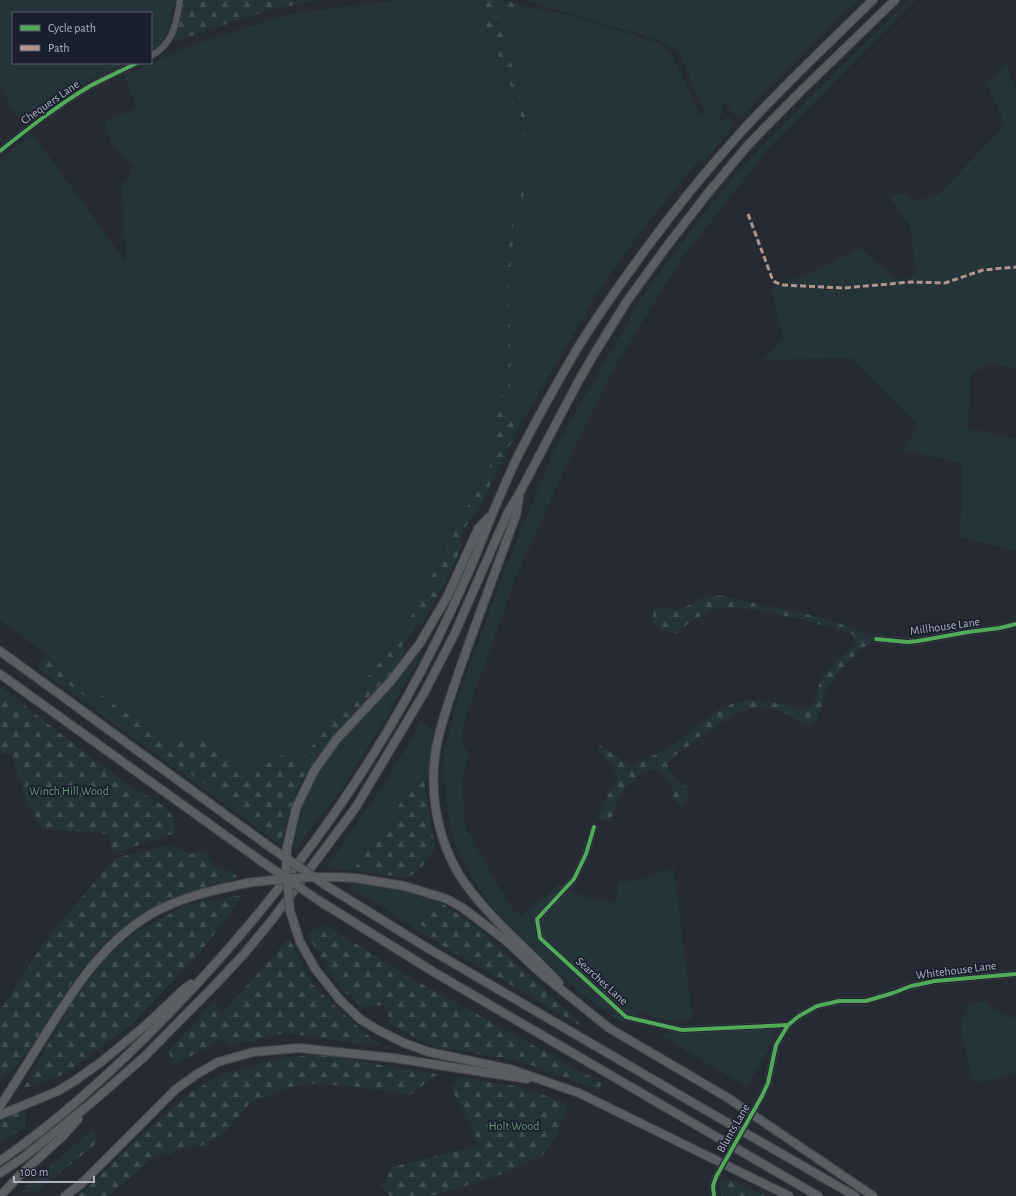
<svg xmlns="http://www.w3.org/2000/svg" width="1016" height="1196" font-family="'Alegreya Sans',sans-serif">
<defs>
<pattern id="forest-firs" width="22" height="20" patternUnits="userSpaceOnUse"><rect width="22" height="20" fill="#243439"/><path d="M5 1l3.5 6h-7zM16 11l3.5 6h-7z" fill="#414f54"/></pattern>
</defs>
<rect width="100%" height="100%" fill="#262a33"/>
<g fill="#243439">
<polygon points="0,0 176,0 168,30 162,43 151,51 151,13 13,13 13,63 126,63 91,79 24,126 13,109 0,84"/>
<polygon points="401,0 485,0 481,17 495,46 520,109 526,152 525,169 521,196 512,225 508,253 505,289 507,377 504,390 498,403 492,428 493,452 490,466 458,524 413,613 394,642 374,669 301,760 296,756 275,759 250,774 243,777 234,758 228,750 194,739 157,736 153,727 140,724 0,620 0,160 32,133 126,262 122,183 130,175 132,165 111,143 105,121 136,108 124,76 172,53 198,43 279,17 296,13 365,4"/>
<path d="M 523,0 L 859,0 L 841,16 L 744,114 L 740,117 C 732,115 729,110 727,103 L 723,104 C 724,111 723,113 718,118 L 721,122 L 729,118 L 732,122 L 733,127 L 703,162 L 699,160 L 642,230 L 597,293 L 518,429 L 512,422 L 509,415 L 508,403 L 508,396 L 511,378 L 509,289 L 512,251 L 516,224 L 524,196 L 531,149 L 524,108 L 496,8 L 499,6 L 508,8 L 526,6 L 560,13 L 609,27 L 660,44 L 669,52 L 673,57 L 697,107 L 700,116 L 704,113 L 700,101 L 681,57 L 677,50 L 671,48 L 662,42 L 649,37 Z"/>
<path d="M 909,0 L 916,0 L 863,53 L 766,152 L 682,258 L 610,375 L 581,434 L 518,572 L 469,708 L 461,740 L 469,754 L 462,777 L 465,825 L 489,870 L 514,911 L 522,916 L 559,884 L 565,894 L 569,890 L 591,899 L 615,902 L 619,881 L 637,881 L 675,867 L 674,871 L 693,1021 C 670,1021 662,1022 641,1011 L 626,1026 L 582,994 L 546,961 L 494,909 L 471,876 L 453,839 L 445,798 L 444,752 L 459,694 L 504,572 L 553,452 L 642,297 L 701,217 L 744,165 L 827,80 Z"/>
<polygon points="1006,63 1016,89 1016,368 989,364 971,374 968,428 1016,439 1016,551 959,537 962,500 962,463 904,451 917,424 851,358 761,360 783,339 771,289 835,261 859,247 899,281 916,273 910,227 889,196 903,193 916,201 939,194 1005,125 987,84"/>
<path d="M 426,643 L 413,671 L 403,686 L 389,712 L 388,715 L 365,751 L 344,786 L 303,839 L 296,851 L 292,849 C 299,786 335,747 377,702 C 387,691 399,680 408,668 C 414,660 420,652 426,643 Z"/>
<polygon points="41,664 281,840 280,845 37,668"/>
<path d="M 420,722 L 435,730 L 430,760 L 429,777 L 424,780 L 420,771 L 389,822 L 353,870 L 325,869 C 359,821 394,774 420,722 Z"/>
<path d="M 351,883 L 384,886 L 413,892 L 441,902 L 443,904 L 419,911 L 421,925 L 438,943 C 409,925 381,904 351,889 Z"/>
<path d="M 970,1002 L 988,1002 L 988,1006 L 1016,1019 L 1016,1074 L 975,1084 C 972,1071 959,1037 961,1026 C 962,1017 965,1010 970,1002 Z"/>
<polygon points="771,1029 773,1042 747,1087 658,1034"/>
</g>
<g fill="url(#forest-firs)">
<path d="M 183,0 L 318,0 L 269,10 L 173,42 C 178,29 182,15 183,0 Z"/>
<path d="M 485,0 C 498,0 515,0 526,6 L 508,8 L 499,6 L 496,8 L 524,108 L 531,149 L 530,171 L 516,224 L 512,251 L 509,289 L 511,378 L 508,396 L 508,403 L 509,415 L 512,422 L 518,429 L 475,516 L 469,520 L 460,540 L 462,547 L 445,582 L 423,622 L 418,624 L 402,646 L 405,652 L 393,671 L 333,736 L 309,768 L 298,788 L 290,810 L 283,837 L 281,840 L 41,664 L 47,653 L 140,724 L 153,727 L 157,736 C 176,738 214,737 228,750 C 235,757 238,768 243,777 C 256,772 279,753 290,754 C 294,754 298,758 301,760 L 374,669 L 394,642 L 413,613 L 458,524 L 490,466 L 493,452 L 492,428 L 494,417 L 504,390 L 507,377 L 505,289 L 508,253 L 512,225 L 521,196 L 525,169 L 526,152 L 520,109 L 495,46 L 481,17 Z"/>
<path d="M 712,595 L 724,596 C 758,605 793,610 827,619 C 844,624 859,633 876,638 C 872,642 869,644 864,647 C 854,655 838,672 831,683 C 829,686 827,690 825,693 C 821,703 822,720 810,726 C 804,729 795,718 790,715 C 781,710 767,708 757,708 C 734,708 694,743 674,756 L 668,762 C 666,779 687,780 689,793 C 690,797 684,803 681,807 C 679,804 675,801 674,797 C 673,794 673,791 672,788 C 669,782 665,777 660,773 C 648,761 624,787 619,798 C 615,805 614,814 610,821 L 597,820 L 608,795 L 617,782 C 618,769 606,759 598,750 L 600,745 L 632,766 C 645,759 660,753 672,745 C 694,731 712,708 738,702 C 751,699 765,701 777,703 C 788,704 800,712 810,707 C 818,702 816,690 820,682 C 827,667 843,655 855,644 L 855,638 L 852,634 L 804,620 L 757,610 L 723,607 L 712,609 L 688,624 L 676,633 L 671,634 L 662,630 L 655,626 L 653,620 L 654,606 L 676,610 L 687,606 L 700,598 Z"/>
<polygon points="0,686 84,752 128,784 165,807 175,820 175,833 114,853 107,834 42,829 27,800 11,755 0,753"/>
<polygon points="419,771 424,780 435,849 421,868 407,878 353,870 389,822"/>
<path d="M 170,845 L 191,854 L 200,851 L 206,852 L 215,867 C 224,869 232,870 238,878 L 225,882 L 225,883 C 146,900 103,934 60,1001 C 47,1021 35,1044 20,1062 C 14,1069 7,1075 0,1081 L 0,1011 L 44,942 L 115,858 Z"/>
<polygon points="244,895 198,955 130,1026 64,1074 23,1089 69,1007 102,962 123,942 137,931 188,904"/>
<polygon points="443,904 480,929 588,1030 438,943 421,925 419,911"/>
<polygon points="324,924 413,979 602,1083 599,1090 520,1061 431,1046 392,1025 384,1005 362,1007 340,988 307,934"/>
<polygon points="289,938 312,984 348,1018 379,1045 351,1042 285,1033 230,1046 223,1039 174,1065 168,1051 214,1002 222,1014"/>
<polygon points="328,1054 381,1065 438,1074 410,1095 352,1086 311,1084 289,1087 256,1100 249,1104 227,1130 204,1145 175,1151 153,1158 109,1196 77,1196 92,1184 138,1137 192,1092 227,1072 228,1073 285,1057"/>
<polygon points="458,1077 526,1088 567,1104 556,1137 542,1156 506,1173 439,1194 430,1196 390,1196 381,1187 393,1167 480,1145 463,1112 451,1087"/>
<polygon points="25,1111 25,1127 0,1144 0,1120 3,1116"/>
<polygon points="93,1129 98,1142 37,1191 19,1194"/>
<path d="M 720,1179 C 736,1180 751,1189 765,1196 L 722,1196 L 720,1189 Z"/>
</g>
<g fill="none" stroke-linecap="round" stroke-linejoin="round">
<defs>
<g id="minor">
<path d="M 151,56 C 174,43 176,24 180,0"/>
<path d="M 0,151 C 29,128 58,105 90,86 C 105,78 121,71 137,63"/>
<polyline points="876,639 907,642 918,641 968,632 1000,628 1016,624"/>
<polyline points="594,827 586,854 574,879 537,919 540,938 626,1017 682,1030 788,1025"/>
<polyline points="762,1096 768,1083 776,1045 788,1025 799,1016 817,1006 839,1001 866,1001 893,993 911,986 935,981 1016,974"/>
<polyline points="714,1196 713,1186 716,1177"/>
</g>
<g id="highway">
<path d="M 519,498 L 516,515 C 500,558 485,600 469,643 C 459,672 448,701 440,731 C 426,782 435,839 464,882 C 491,920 528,949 559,983"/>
<polyline points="0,651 270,847"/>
<polyline points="0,674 261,861"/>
<polyline points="287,848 296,808 314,771 336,740 391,681 420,643 447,597 478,529 489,517"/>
<polyline points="355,878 405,886 447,899 463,908 505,940 543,975 609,1028 728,1098 873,1196"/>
<polyline points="327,886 424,946 695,1104 855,1196"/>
<polyline points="318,900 437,974 818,1196"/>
<polyline points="300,942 316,970 340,1000 360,1019 378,1030 404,1043 429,1052 510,1069 579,1093 789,1196"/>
<path d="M 0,1106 C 18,1079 35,1051 52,1024 C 79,981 107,940 151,914 C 181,897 214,890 247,883"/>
<polyline points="0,1115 58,1091 76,1080 101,1062 146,1025 182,991 191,984"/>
<path d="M 0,1161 C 65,1116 123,1062 177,1005 C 281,896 370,776 437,640 C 454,605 471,569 485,532 C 494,509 504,487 514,464 C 532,427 553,390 574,354 C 590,327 609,300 627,275 C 663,224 701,176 742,131 C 784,85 829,43 873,0"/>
<polyline points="0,1173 24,1157 90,1104 143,1058 215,985 244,954 272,920 356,807 424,693 454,635 508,512 519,494 578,382 593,356 627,301 667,246 708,193 748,145 801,91 895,0"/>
<polyline points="0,1196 21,1174 63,1136 78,1119"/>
<polyline points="65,1196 81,1184 176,1089 197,1074 218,1062 253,1052 299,1048 394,1058 527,1079"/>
</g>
</defs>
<use href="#minor" stroke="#44464e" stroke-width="7"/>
<use href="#highway" stroke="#43464f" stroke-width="10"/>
<use href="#minor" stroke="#565861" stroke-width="5.5"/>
<use href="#highway" stroke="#5a5d61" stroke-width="8"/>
<defs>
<polyline id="minor-bridge" points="716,1177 762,1096"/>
<g id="highway-bridge">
<polyline points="270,847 327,886"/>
<polyline points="287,848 286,869 290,911 300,942"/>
<polyline points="261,861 318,900"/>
<path d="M 247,883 C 283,878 318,875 355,878"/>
</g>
</defs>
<use href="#minor-bridge" stroke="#44464e" stroke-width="7" stroke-linecap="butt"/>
<use href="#highway-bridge" stroke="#43464f" stroke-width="10" stroke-linecap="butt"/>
<use href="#minor-bridge" stroke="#565861" stroke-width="5.5"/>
<use href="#highway-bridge" stroke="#5a5d61" stroke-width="8"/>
<polyline stroke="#b2968c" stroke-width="3" stroke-dasharray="6 3" stroke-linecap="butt" points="748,214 772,278 775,282 782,285 844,288 911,282 945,283 983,270 1016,267"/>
<defs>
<g id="cycleway">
<path d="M 0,151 C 29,128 58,105 90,86 C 105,78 121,71 137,63"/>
<polyline points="876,639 907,642 918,641 968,632 1000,628 1016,624"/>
<polyline points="594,827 586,854 574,879 537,919 540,938 626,1017 682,1030 788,1025"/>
<polyline points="714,1196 713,1186 716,1177 762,1096 768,1083 776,1045 788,1025 799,1016 817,1006 839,1001 866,1001 893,993 911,986 935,981 1016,974"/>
</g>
</defs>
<use href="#cycleway" stroke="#1a1f2d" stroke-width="6"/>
<use href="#cycleway" stroke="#51ab58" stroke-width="4"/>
</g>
<g text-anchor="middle" stroke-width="3.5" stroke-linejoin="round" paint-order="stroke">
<g font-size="12" fill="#afb4c5" stroke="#1a1f2d">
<text transform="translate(50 102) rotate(-35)" y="4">Chequers Lane</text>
<text transform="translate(945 626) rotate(-8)" y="4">Millhouse Lane</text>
<text transform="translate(956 970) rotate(-7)" y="4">Whitehouse Lane</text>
<text transform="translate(602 981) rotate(42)" y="4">Searches Lane</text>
<text transform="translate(733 1128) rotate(-60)" y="4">Blunts Lane</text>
</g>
<g font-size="12" fill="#679578" stroke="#1a1f2d">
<text x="69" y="795">Winch Hill Wood</text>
<text x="514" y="1130">Holt Wood</text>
</g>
</g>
<rect x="12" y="12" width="140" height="52" fill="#1a1f2d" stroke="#565b6a"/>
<rect x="20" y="25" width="20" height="6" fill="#51ab58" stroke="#565b6a"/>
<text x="48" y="32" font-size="12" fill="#afb4c5">Cycle path</text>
<rect x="20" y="45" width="20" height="6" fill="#b2968c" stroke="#565b6a"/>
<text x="48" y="52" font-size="12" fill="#afb4c5">Path</text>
<path d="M14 1176v6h80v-6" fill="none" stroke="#afb4c5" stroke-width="2"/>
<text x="20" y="1176" font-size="12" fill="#afb4c5" stroke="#1a1f2d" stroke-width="3" paint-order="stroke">100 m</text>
</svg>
